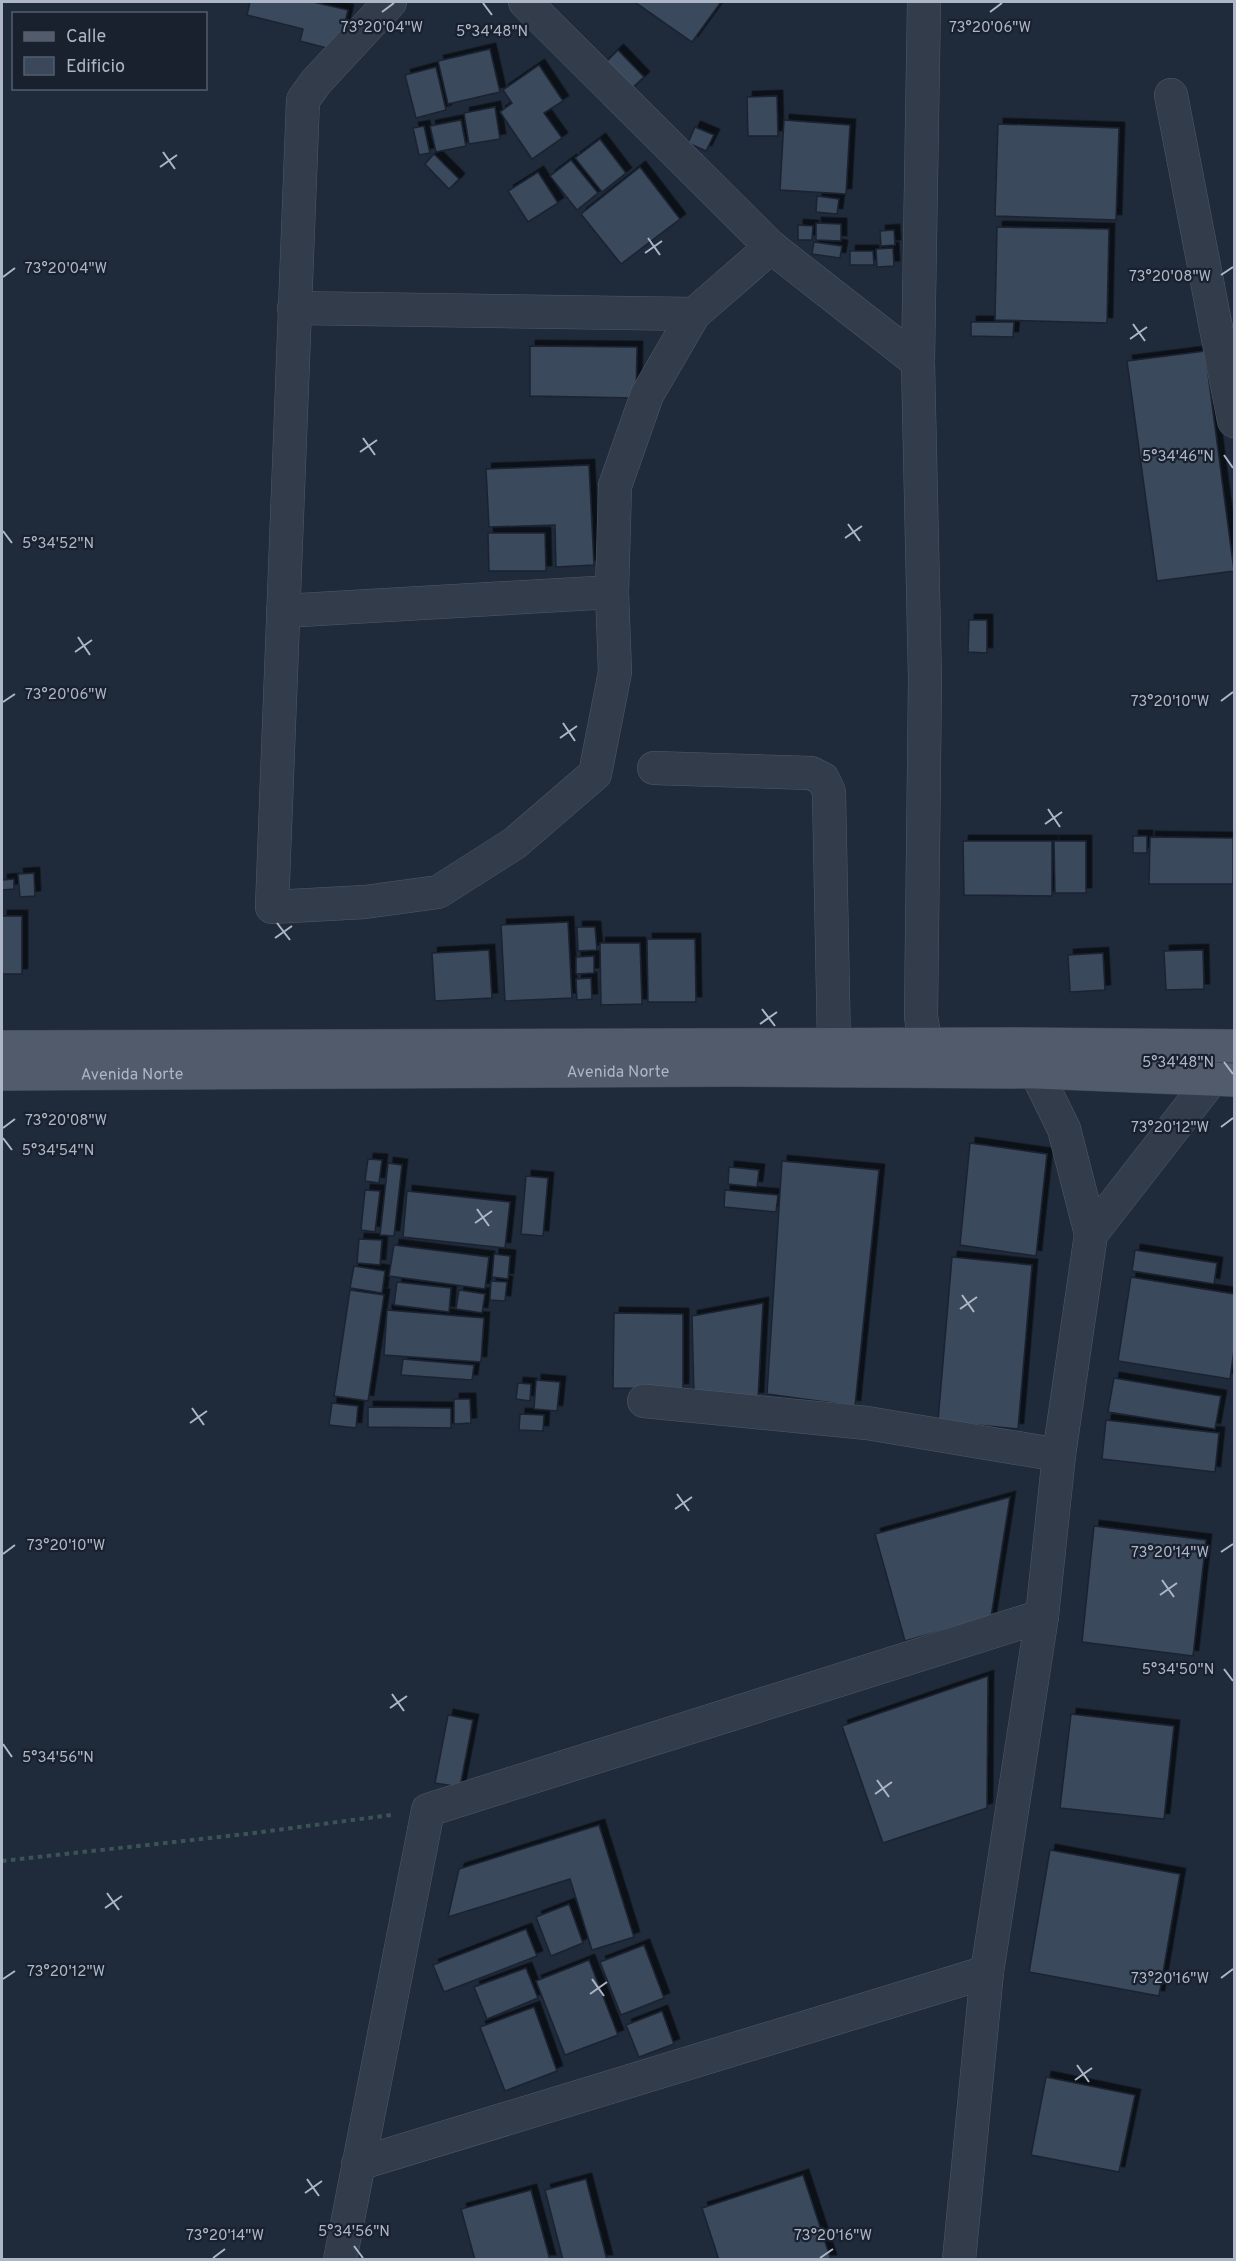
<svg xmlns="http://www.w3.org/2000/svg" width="1236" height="2261" font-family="Overpass,sans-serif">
<defs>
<filter id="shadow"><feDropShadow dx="5.5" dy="-5.5" stdDeviation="0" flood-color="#0009"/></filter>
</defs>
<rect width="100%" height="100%" fill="#1f2a3a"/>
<g fill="#3b485b" stroke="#1a2331" stroke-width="1.5" filter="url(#shadow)">
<polygon points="250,2 313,2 348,10 338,51 300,41 303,29 247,15"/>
<polygon points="635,2 721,2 692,42"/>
<polygon points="490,49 500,92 448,104 438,61"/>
<polygon points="618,50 644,77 629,91 603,65"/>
<polygon points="539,65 563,101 544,113 562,138 532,159 500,112 512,103 503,90"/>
<polygon points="436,67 446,110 416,118 405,75"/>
<polygon points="777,96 778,136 748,136 747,97"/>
<polygon points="495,107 500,139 469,144 464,113"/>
<polygon points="461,120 466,146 436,152 430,126"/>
<polygon points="784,120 850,125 846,194 780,190"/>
<polygon points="998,124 1119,128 1116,220 995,216"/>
<polygon points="424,126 430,153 419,155 413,128"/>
<polygon points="695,127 714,135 706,151 688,143"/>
<polygon points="600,139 626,173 602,192 575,158"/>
<polygon points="434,154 459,179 449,189 425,164"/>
<polygon points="571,160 598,193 577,210 550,176"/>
<polygon points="640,167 680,219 621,264 581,214"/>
<polygon points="538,172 558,203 528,222 508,191"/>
<polygon points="817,196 839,199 837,214 816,212"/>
<polygon points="816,223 841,224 841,241 816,240"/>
<polygon points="798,225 813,226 812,240 798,240"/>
<polygon points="997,227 1109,229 1107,323 995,320"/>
<polygon points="894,230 895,245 881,246 880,231"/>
<polygon points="814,242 842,246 840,258 812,254"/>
<polygon points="893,248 894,266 877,267 876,249"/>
<polygon points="850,251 873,251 874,265 850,265"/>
<polygon points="971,322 1014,322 1013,337 971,336"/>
<polygon points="530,346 637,347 636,398 530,396"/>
<polygon points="1205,351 1234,571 1157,581 1127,361"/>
<polygon points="589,465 594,565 556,567 555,525 489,527 486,469"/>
<polygon points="488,533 545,533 546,571 489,571"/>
<polygon points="969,620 987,620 987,653 968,652"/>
<rect x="1133" y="836" width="14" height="17"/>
<polygon points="1150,837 1233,838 1233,884 1149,884"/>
<polygon points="963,841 1052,841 1052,896 964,895"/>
<polygon points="1054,841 1086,841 1086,893 1055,893"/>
<polygon points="34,873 35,896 20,897 18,874"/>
<polygon points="14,879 14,889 2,890 2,880"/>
<rect x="2" y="916" width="20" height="58"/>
<polygon points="568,922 572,998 505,1001 501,925"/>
<polygon points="577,927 595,927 597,950 578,951"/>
<polygon points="647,939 695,939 696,1002 648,1002"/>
<polygon points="600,943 640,943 642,1004 601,1005"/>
<polygon points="489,950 492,998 435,1001 432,953"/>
<polygon points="1203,950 1204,989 1166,990 1164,951"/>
<polygon points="1103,953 1105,990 1070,992 1068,955"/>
<polygon points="594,956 594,973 576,974 576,957"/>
<polygon points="591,978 592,999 577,1000 576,979"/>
<polygon points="970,1143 1047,1154 1036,1256 960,1245"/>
<polygon points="368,1159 382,1160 379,1183 365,1181"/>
<polygon points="782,1161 879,1170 855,1406 767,1394"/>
<polygon points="388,1163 402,1165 394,1236 380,1235"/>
<polygon points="729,1167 759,1170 757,1187 728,1184"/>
<polygon points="526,1176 548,1178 543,1236 521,1234"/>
<polygon points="365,1190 380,1191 375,1232 361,1230"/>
<polygon points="725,1190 778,1195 776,1212 724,1207"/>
<polygon points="407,1191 510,1202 505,1248 403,1237"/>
<polygon points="359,1239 382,1240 380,1265 357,1263"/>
<polygon points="394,1245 489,1257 485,1289 389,1276"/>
<polygon points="1135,1250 1217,1263 1214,1284 1132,1271"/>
<polygon points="494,1254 510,1256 508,1279 492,1277"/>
<polygon points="952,1257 1032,1265 1018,1429 938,1421"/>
<polygon points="354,1266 385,1271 382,1293 350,1288"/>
<polygon points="1131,1277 1234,1294 1234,1350 1230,1379 1118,1361"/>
<polygon points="491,1281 507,1282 505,1301 490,1300"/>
<polygon points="397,1282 451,1288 449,1312 394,1305"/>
<polygon points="350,1290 384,1295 368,1401 334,1396"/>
<polygon points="459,1290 485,1294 482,1313 456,1309"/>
<polygon points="763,1303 758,1398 694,1395 692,1316"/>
<polygon points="387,1310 484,1318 481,1362 384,1355"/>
<polygon points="614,1313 683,1314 683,1389 613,1388"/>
<polygon points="403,1359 474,1365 472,1380 401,1375"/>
<polygon points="1114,1378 1221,1396 1215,1429 1108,1412"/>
<polygon points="536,1380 560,1382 557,1411 534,1409"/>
<polygon points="518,1383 531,1384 530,1401 516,1399"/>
<polygon points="454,1399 470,1399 471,1423 454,1424"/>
<polygon points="332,1403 358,1406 356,1428 329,1425"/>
<polygon points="368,1407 451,1408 451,1428 368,1427"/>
<polygon points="520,1414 544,1415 543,1431 519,1430"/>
<polygon points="1106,1420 1219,1433 1215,1472 1102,1459"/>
<polygon points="1010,1497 991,1617 905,1641 875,1534"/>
<polygon points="1094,1526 1206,1540 1193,1656 1082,1642"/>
<polygon points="988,1676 987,1808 883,1843 842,1726"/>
<polygon points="1071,1714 1174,1726 1164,1819 1060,1808"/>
<polygon points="448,1715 473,1720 460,1787 435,1783"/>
<polygon points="599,1825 634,1937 592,1950 570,1879 448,1917 459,1869"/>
<polygon points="1050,1850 1180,1874 1159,1996 1029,1972"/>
<polygon points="569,1904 583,1943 551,1956 536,1917"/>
<polygon points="526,1929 537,1956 444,1992 433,1965"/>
<polygon points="644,1945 664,1998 621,2015 600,1962"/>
<polygon points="589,1960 618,2035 565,2055 536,1981"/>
<polygon points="526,1968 538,1998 487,2019 474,1987"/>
<polygon points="534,2007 557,2071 505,2091 480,2027"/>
<polygon points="662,2011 674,2044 639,2057 626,2025"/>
<polygon points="1046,2077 1135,2095 1119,2172 1031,2155"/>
<polygon points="803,2175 831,2260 719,2260 702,2208"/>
<polygon points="586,2179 607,2260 563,2260 545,2190"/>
<polygon points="531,2190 550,2260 475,2260 461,2209"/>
</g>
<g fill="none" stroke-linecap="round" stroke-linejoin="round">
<defs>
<g id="minor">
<polyline points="390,2 316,82 303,100 272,907 365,902 438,892 515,843 595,774 615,672 612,592 615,486 647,395 694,314 771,247"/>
<polyline points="525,2 771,247 918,362"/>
<polyline points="924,2 918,362 925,680 921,1017 926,1045"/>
<polyline points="1171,95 1234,421"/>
<polyline points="294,308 694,314"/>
<polyline points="283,611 612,592"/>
<polyline points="654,768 811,773 823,779 829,792 834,1045"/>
<polyline points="1091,1234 1211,1080 1229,1063"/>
<polyline points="644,1401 867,1423 1059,1455"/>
<polyline points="358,2164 987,1972"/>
<polyline points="340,2260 428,1810 1042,1616"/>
<polyline points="959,2260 987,1972 1042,1616 1059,1455 1091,1234 1064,1129 1036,1072 1022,1050"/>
</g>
<g id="major">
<polyline points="2,1047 1017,1044 1234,1046"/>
<path id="s1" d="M 2,1074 L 734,1070 L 1036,1072 L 1234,1080"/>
</g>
</defs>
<use href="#minor" stroke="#505968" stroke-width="34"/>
<use href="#major" stroke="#3c4554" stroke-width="34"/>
<polyline stroke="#3c5356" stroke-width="4" stroke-dasharray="4.5 4.5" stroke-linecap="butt" points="2,1861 246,1834 391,1815"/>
<use href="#minor" stroke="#333c4a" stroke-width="33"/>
<use href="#major" stroke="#515b6b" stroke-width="33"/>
</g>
<path fill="none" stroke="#adb6c7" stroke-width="2" d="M 483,3 L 492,15M 382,12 L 394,3M 990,12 L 1002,3M 163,152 L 175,169M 160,167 L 177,155M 648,238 L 660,255M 645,253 L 662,241M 1221,275 L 1233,267M 3,277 L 15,268M 1133,324 L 1145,341M 1130,339 L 1147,327M 363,438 L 375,455M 360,452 L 377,440M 1224,455 L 1233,468M 848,524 L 860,541M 3,531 L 12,543M 845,538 L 862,526M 78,637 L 90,655M 75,652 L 92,640M 1221,701 L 1233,692M 3,702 L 15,694M 563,723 L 575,741M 560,738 L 577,726M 1048,809 L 1060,827M 1045,824 L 1062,812M 277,923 L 290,940M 275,938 L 292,926M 762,1009 L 775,1026M 760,1024 L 777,1012M 1224,1062 L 1233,1074M 1221,1127 L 1233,1118M 3,1128 L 15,1119M 3,1138 L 12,1150M 477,1209 L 489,1226M 475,1223 L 492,1211M 962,1295 L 974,1312M 960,1309 L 977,1297M 192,1408 L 204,1425M 190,1423 L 207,1411M 677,1494 L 689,1511M 675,1509 L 692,1497M 1221,1552 L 1233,1544M 3,1554 L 15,1545M 1162,1580 L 1174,1597M 1160,1595 L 1177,1583M 1224,1669 L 1233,1681M 392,1694 L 404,1711M 390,1708 L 407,1696M 3,1744 L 12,1757M 877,1780 L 889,1797M 875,1794 L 892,1782M 107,1893 L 119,1910M 105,1908 L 122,1896M 1221,1978 L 1233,1969M 3,1979 L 15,1971M 592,1979 L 604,1996M 590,1994 L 607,1982M 1077,2065 L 1089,2082M 1075,2080 L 1092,2068M 307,2179 L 319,2196M 305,2193 L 322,2181M 354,2246 L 363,2258M 213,2258 L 225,2249M 820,2258 L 833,2249"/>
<g text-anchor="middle" stroke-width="4.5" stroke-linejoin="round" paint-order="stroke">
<g font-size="16" fill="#adb6c7" stroke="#19212f">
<text dy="6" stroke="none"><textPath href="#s1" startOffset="616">Avenida Norte</textPath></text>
<text dy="6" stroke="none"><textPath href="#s1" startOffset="130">Avenida Norte</textPath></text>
</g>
</g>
<g font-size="15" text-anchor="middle" fill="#adb6c7" stroke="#19212f" stroke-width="4.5" stroke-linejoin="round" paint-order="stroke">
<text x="382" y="32">73°20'04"W</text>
<text x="990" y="32">73°20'06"W</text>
<text x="492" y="36">5°34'48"N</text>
<text x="66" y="273">73°20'04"W</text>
<text x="1170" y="281">73°20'08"W</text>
<text x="1178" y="461">5°34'46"N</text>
<text x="58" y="548">5°34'52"N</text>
<text x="66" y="699">73°20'06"W</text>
<text x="1170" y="706">73°20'10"W</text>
<text x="1178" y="1067">5°34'48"N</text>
<text x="66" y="1125">73°20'08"W</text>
<text x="1170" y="1132">73°20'12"W</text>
<text x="58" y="1155">5°34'54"N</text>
<text x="66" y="1550">73°20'10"W</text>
<text x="1170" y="1557">73°20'14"W</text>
<text x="1178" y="1674">5°34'50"N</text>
<text x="58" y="1762">5°34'56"N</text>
<text x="66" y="1976">73°20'12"W</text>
<text x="1170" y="1983">73°20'16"W</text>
<text x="354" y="2236">5°34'56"N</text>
<text x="225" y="2240">73°20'14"W</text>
<text x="833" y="2240">73°20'16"W</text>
</g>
<rect width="1236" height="2261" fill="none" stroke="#adb6c7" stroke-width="6"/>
<rect x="12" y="12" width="195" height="78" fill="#19212f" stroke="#545d6c" stroke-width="1.5"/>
<rect x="24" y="32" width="30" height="9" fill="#515b6b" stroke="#545d6c" stroke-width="1.5"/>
<text x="66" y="42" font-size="18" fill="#adb6c7">Calle</text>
<rect x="24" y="57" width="30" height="18" fill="#3b485b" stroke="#545d6c" stroke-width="1.5"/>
<text x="66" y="72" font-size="18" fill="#adb6c7">Edificio</text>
</svg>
